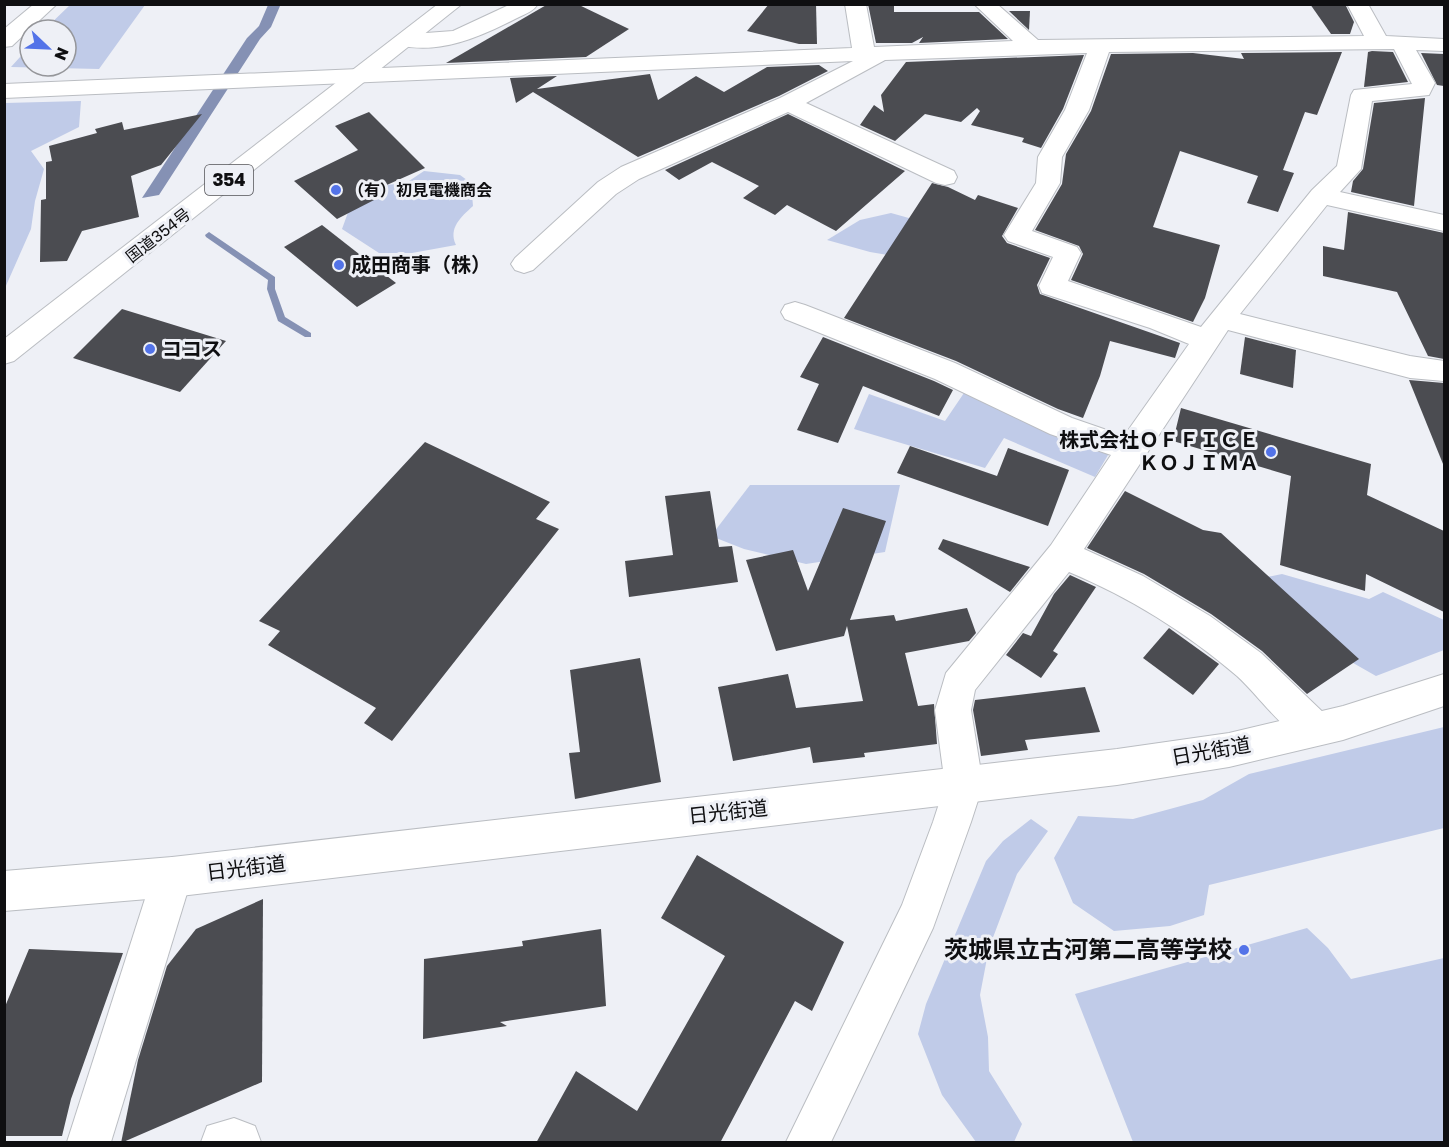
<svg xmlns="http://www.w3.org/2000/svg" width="1449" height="1147" font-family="'Golos Text','Noto Sans JP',sans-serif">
<rect width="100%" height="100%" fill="#eef0f6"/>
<g fill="#c0cbe8">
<polygon points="70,5 145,5 99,69 11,67 30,46 30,66 66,66 66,30 44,30"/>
<polygon points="81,101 79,127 31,151 44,169 35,201 31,229 5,288 5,103"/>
<path d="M 424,171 L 460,175 L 471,183 L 473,206 C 461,217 448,228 456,245 L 412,253 L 379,253 L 342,229 L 350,207 L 376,186 L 406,183 Z"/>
<polygon points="891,213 923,222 929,262 870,252 827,240 860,220"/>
<polygon points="966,390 1111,450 1095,477 1004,438 985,468 854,429 869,394 945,421"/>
<polygon points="750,485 900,485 885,552 806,564 744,549 711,536"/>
<polygon points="1282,574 1369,599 1383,592 1444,620 1444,650 1376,676 1265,613 1247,581"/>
<polygon points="1444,727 1444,828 1209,885 1204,915 1170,926 1114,931 1073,903 1054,858 1078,816 1133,819 1203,800 1249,774"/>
<polygon points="1031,819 1048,831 1017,874 989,948 980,995 988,1037 989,1071 1022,1124 1014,1142 976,1142 942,1095 918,1034 926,1004 986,861 1003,841"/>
<polygon points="1307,928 1328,948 1351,979 1444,958 1444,1142 1133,1142 1075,994"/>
</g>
<polygon fill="#8591b4" points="268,5 280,6 271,27 260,39 159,195 142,198 247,38 259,26"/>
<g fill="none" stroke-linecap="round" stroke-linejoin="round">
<polygon fill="#8591b4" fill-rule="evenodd" points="209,232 275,277 275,289 285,317 311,333 311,337 305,337 278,321 267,289 268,280 206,237 205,235"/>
</g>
<g fill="#4b4c51">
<polygon points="548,4 577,4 629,29 586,57 446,63"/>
<polygon points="769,4 816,4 817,44 799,44 747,31"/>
<polygon points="868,4 894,4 894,12 979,12 1008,39 919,43 923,37 912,43 876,43"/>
<polygon points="1310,4 1345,4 1354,22 1350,34 1331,34"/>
<polygon points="1009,11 1030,11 1029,30"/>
<polygon points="1372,51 1393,52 1408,82 1364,87 1368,52"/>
<polygon points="1342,52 1317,115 1305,112 1283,170 1294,173 1278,212 1247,203 1258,176 1180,151 1153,227 1220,245 1205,298 1193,322 1071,280 1083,254 1079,246 1035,230 1062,184 1066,154 1091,111 1111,54 1193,53 1244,59 1241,53"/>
<polygon points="1421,53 1444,54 1444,86 1437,85"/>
<polygon points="1084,55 1063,109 1041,148 1022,142 1024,138 971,125 980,111 977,108 961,122 925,114 895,141 860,125 874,105 884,112 881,95 906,62"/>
<polygon points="819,65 828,71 779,96 638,157 533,92 516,103 510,78 557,76 537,89 650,74 658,100 696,76 724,92 767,67"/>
<polygon points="1425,98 1414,206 1351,192 1353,181 1363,169 1374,103"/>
<polygon points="369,112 425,168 371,192 378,198 337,219 294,181 358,150 335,126"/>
<polygon points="202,114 161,165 131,176 139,217 82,231 67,261 40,262 41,200 46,199 46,162 52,161 49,146 97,133 95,129 122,122 124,130"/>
<polygon points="788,114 905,171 836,231 787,205 775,215 743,198 759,186 712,162 679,180 665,170"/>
<polygon points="932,183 948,187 975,200 978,195 1018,208 1002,236 1007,243 1050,258 1037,285 1040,294 1180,343 1175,358 1110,341 1100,376 1083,418 1058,409 956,361 844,318"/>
<polygon points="1348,212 1444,233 1444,359 1428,356 1397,292 1323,276 1323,246 1344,250"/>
<polygon points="322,225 396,283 357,307 284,247"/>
<polygon points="122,309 226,341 180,392 73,358"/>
<polygon points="823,337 934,381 953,390 939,416 863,386 838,443 797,430 819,384 800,377"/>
<polygon points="1245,337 1296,350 1293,388 1240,374"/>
<polygon points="1409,380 1444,383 1444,464 1443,464"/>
<polygon points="1181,408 1371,464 1367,495 1444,531 1444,612 1366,574 1365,591 1280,565 1291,476 1173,441"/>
<polygon points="425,442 550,502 536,519 559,529 392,741 364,723 376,708 268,645 280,631 259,621"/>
<polygon points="910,446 997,476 1008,448 1069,470 1048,526 897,473"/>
<polygon points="710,491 719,547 732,546 738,582 629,597 625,561 673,555 665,496"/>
<polygon points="1125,491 1203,530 1221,533 1359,659 1307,694 1262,651 1211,614 1144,574 1087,548"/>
<polygon points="843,508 886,521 850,620 894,615 896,621 967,608 976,633 969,641 905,653 918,706 934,704 937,744 864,753 865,757 813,763 810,747 733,761 718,687 788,674 796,708 863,701 847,626 844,636 776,651 746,560 793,550 808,591"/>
<polygon points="943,539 1030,567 1010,592 938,549"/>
<polygon points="1070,575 1096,587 1053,651 1058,654 1041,678 1006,655 1023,633 1031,636 1054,594"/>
<polygon points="1169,628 1219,664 1193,695 1143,658"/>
<polygon points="640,658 661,782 575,799 569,753 580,752 570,670"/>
<polygon points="1085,687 1100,732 1025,740 1028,750 981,756 973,710 975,700"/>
<polygon points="697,855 844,942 812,1011 795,1001 720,1143 536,1143 576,1071 637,1111 725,956 661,918"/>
<polygon points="263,899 262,1082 121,1143 138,1060 167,966 196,929"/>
<polygon points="601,929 606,1006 500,1022 507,1026 423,1039 424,959 523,946 522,941"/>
<polygon points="29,949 123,953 71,1099 62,1136 4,1136 4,1009"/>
</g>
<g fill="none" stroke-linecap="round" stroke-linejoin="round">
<defs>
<g id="minor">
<polygon points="34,4 57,4 12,46 4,47 4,29"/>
<path d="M 511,4 L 538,4 C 533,12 523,15 515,19 C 480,37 439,55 399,45 L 396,40 L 399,35 L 453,31 Z"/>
<path d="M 845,4 L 866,4 L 874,47 L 1013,41 L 974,4 L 997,4 L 1038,40 L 1364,36 L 1347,4 L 1368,4 L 1386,36 L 1444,39 L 1444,51 L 1416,50 L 1435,83 L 1429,95 L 1372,101 L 1361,169 L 1340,192 L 1444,215 L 1444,231 L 1327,205 L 1240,314 L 1410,356 L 1444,361 L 1444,381 L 1410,378 L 1228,330 L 1084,549 L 1143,576 L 1210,616 L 1261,653 L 1328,717 L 1333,729 L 1328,741 L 1315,746 C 1284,734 1261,698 1237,676 C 1187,633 1129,597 1069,572 L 975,690 L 971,710 L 983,785 L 971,822 L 933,928 L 831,1142 L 786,1142 L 902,905 L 933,822 L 945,785 L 935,710 L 946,673 L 1051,545 L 1111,455 L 1050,434 L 935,379 L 785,319 L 781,312 L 785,305 L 795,302 L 805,305 L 955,363 L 1072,418 L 1124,436 L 1189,344 L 1150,328 L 1042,293 L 1039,286 L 1053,257 L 1008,241 L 1004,235 L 1036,183 L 1038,157 L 1065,110 L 1087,53 L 885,60 L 806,103 L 954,171 L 957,177 L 954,183 L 945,185 L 936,183 L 788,112 L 639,179 L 616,194 L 533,270 L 524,273 L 515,270 L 511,264 L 515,258 L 598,182 L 621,167 L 780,98 L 853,61 L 4,98 L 4,84 L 852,48 ZM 1394,49 L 1412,84 L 1354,90 L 1351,95 L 1337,166 L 1312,190 L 1201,327 L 1068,281 L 1081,253 L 1077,247 L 1032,231 L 1060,183 L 1062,157 L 1089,110 L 1109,52 Z"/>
<polygon points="172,857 186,863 192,877 111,1142 67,1142 152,877 158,863"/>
<polygon points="234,1118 255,1126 261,1142 201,1142 207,1126"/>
</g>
<polygon id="major" points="1444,674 1444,706 1343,740 1229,767 1117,785 172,897 4,911 4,871 172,857 1117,749 1229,733 1343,706"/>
<polygon id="highway" points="438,4 462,4 14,361 4,364 4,339"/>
</defs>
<use href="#minor" stroke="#babdc2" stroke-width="2"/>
<use href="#major" stroke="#babdc2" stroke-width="2"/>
<use href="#highway" stroke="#babdc2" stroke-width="2"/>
<use href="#minor" fill="#fff" fill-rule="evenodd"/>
<use href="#major" fill="#fff" fill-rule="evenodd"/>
<use href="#highway" fill="#fff" fill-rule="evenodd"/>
</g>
<g fill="#5373e8" stroke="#eef0f6" stroke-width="2">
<circle cx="336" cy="190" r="6"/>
<circle cx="339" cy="265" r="6"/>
<circle cx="150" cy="349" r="6"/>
<circle cx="1271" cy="452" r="6"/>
<circle cx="1244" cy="950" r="6"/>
</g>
<g text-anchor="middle" stroke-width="6" stroke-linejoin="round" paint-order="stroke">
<g font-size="16" font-weight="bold" fill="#0f0f11" stroke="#eef0f6" text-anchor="start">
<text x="348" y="196">（有）初見電機商会</text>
</g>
<g font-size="16" fill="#0f0f11" stroke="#eef0f6">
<text transform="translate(158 235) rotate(-38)" y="6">国道354号</text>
</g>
<rect fill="#eef0f6" stroke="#525256" stroke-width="1.5" x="205" y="165" width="48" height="30" rx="4.5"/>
<g font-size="18" font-weight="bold" fill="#0f0f11">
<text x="229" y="186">354</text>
</g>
<g font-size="20" font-weight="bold" fill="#0f0f11" stroke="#eef0f6" text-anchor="start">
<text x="351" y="272">成田商事（株）</text>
<text x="162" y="356">ココス</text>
<text x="1259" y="447" text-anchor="end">株式会社ＯＦＦＩＣＥ<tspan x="1259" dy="23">ＫＯＪＩＭＡ</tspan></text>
</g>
<g font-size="20" fill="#0f0f11" stroke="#eef0f6">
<text transform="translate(1211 751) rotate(-10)" y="7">日光街道</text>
<text transform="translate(728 812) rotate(-6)" y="7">日光街道</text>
<text transform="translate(246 868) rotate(-7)" y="7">日光街道</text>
</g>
<g font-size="24" font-weight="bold" fill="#0f0f11" stroke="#eef0f6" text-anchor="end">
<text x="1232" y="958">茨城県立古河第二高等学校</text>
</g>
</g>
<rect width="1449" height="1147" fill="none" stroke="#0f0f11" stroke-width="12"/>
<g transform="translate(48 48) rotate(113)"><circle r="28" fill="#eef0f6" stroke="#95969a" stroke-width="1.5"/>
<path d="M0-4.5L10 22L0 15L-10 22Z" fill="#5373e8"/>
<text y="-9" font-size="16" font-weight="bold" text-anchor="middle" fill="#0f0f11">N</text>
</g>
</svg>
